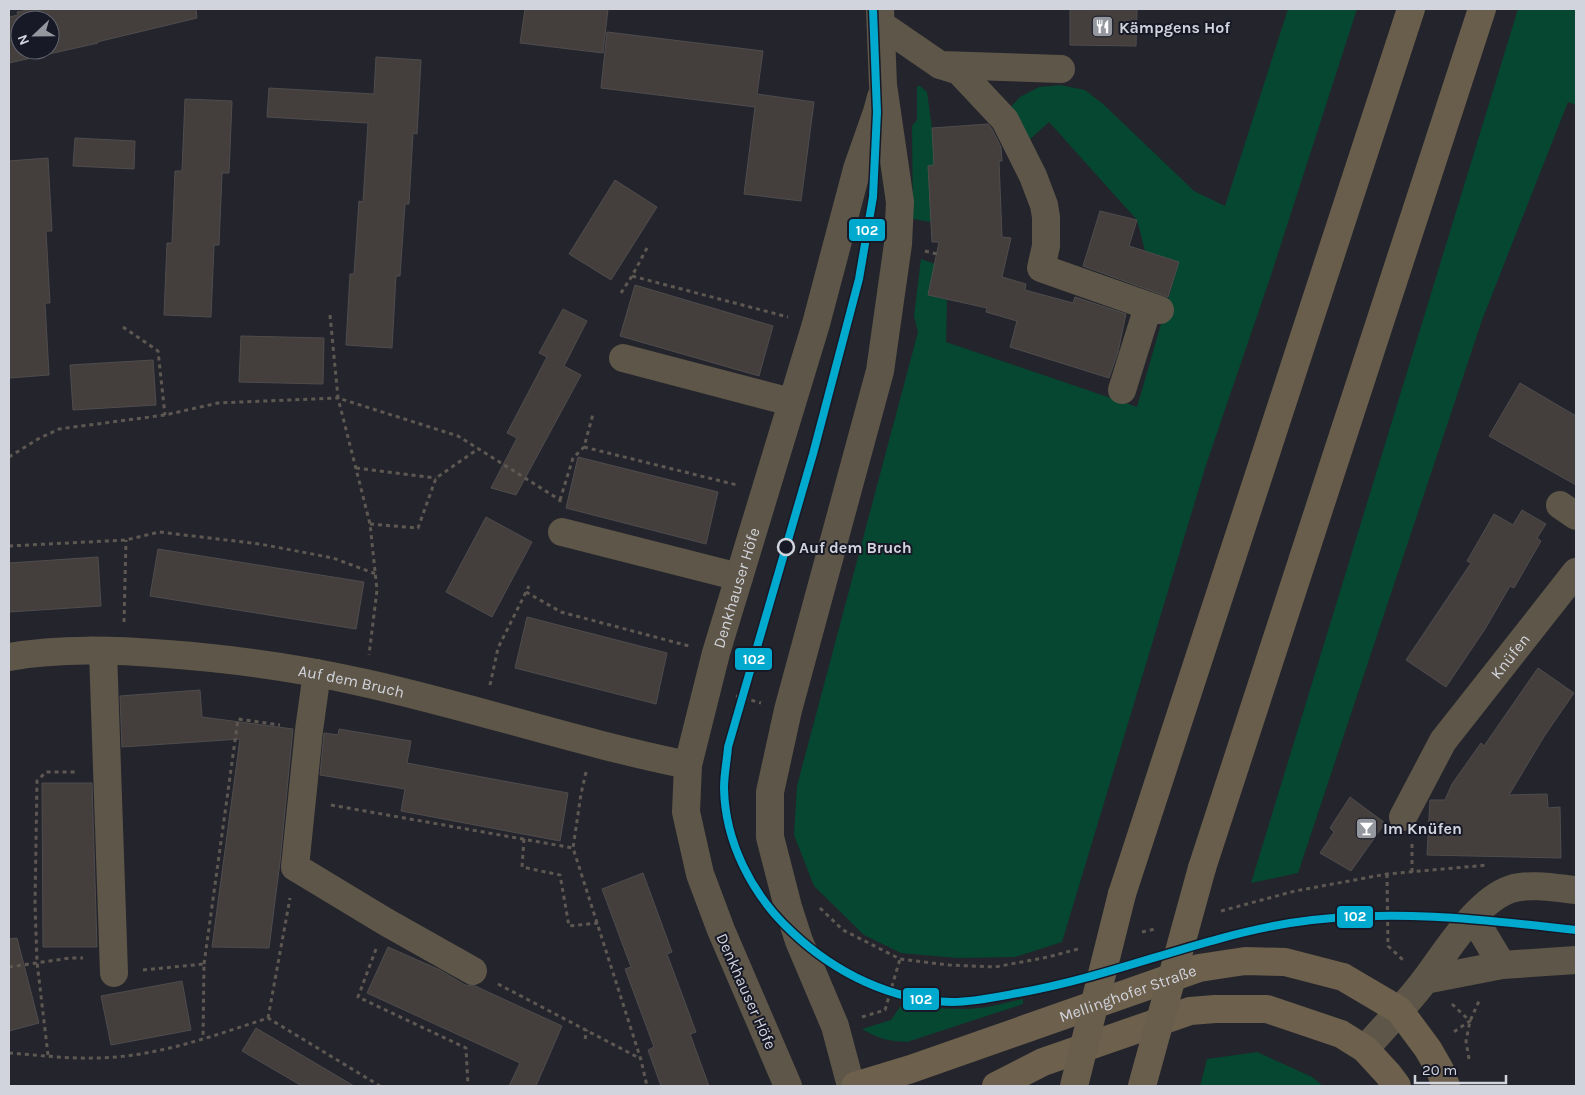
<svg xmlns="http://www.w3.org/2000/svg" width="1585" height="1095" font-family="Karla,sans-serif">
<rect width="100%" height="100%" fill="#24252c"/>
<g fill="#054730">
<polygon points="1288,9 1357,9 1270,278 1206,465 1062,942 1015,957 957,958 901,953 864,935 814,886 794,835 797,786 918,332 914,316 921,259 935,264 928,295 947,300 946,342 1137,407 1179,262 1145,251 1137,220 1049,122 1029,140 1005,113 1020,97 1039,87 1060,85 1085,90 1103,104 1194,191 1225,206"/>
<polygon points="1518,9 1576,9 1576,105 1568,102 1482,320 1298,873 1251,883"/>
<polygon points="917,86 920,86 927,92 932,128 934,165 931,222 913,219 912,126 917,120"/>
<path d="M 1023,999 L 1023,1004 L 907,1042 C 888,1041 879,1039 862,1029 L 891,1020 L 902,1004 C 931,1008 963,1012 992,1006 C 1003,1004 1013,1001 1023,999 Z"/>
<polygon points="1257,1052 1312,1077 1323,1086 1200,1086 1207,1059"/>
</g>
<g fill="#443f3c" stroke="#4f4c4e" fill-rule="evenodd">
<path d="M 33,9 L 196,9 L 197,18 L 97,42 L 98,43 L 9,63 L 9,17 L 18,15 L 17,12 ZM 20,20 L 50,20 L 50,50 L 20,50 Z"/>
<polygon points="525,9 608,9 603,53 520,43"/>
<polygon points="1070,9 1137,9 1136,46 1070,45"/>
<polygon points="607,32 763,51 757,94 814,102 801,201 744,194 755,107 601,88"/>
<polygon points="376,57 421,60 417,134 413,133 409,204 405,204 400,276 396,276 392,348 346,345 350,274 354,274 359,201 363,202 368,123 267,117 269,88 374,94"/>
<polygon points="185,99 232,101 229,173 222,173 219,245 214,245 211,317 164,315 167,243 172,243 175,171 182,171"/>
<polygon points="988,124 992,129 1001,147 1002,161 999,161 1002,237 1011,238 1002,277 1026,284 1025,290 1073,303 1075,297 1126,314 1118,352 1109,378 1010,347 1017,321 986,312 987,308 928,295 939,242 932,242 928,166 934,165 932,128"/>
<polygon points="75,138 135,141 134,169 73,166"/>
<polygon points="48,158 52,231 46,231 50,303 45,303 49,375 9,378 9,161"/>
<polygon points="615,180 657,207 611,280 569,254"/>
<polygon points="1100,211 1137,220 1129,246 1179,262 1168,297 1083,266"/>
<polygon points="635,285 773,326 759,376 620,336"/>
<polygon points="563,309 587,321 564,366 581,375 516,495 491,488 517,438 507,433 547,357 539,353"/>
<polygon points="241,336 324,338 323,384 239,382"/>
<polygon points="153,360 156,405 73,410 70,365"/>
<polygon points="1520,383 1576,416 1576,485 1489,436"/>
<polygon points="578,457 718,492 706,544 566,508"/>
<polygon points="1522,510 1546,524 1537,538 1541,541 1514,588 1510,586 1485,629 1446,687 1406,660 1471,563 1467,561 1494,514 1513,525"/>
<polygon points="486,517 532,542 492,617 446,592"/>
<polygon points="158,549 364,582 356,629 150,596"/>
<polygon points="98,557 101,606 9,612 9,563"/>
<polygon points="527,617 667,653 656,704 515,668"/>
<polygon points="1538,668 1574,693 1545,735 1509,795 1547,794 1548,808 1560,807 1561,858 1427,855 1430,800 1445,800 1452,784 1481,743 1484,746"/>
<polygon points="200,690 202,717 293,729 280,862 269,948 212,947 240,739 122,747 120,696"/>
<polygon points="339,729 411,741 407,763 568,793 560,841 401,811 405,789 320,775 324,733 338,735"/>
<polygon points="42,783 92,783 97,947 43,947"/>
<polygon points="1350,797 1385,823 1351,871 1320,853 1334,832 1330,828"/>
<polygon points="643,873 672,952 667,954 696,1032 690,1034 709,1086 661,1086 648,1050 654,1047 625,969 631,967 602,889"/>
<polygon points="17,938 39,1023 9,1031 9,939"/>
<polygon points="388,947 440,970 465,985 475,986 562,1026 536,1086 509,1086 520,1063 367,993"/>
<polygon points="182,981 191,1030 111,1045 101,996"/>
<polygon points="256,1028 354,1086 302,1086 242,1051"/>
</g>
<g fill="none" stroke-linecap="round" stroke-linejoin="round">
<g stroke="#5e5852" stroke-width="3" stroke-dasharray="4 4" stroke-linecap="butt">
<polyline points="647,248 632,276 788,317"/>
<polyline points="925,251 937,254"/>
<polyline points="621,293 632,276"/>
<polyline points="330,315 338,398 458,436 560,500 560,504"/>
<polyline points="123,327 158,351 165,415"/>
<polyline points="584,447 737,485"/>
<polyline points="9,457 38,439 59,429 165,415 218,403 338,398 370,524 377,590 369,655"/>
<polyline points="356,468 436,478"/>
<polyline points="560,500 573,458 584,447 593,414"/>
<polyline points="370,524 418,528 436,478 478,449"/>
<polyline points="9,546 126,540 159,532 260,544 333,558 376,574"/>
<polyline points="526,592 561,612 689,646"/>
<polyline points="124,622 126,540"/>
<polyline points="490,685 498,648 529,586"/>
<polyline points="736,696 761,703"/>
<polyline points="586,772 581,794 573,848 641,1060 647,1086"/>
<polyline points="331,805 573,848"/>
<polyline points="524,839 522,867 560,875 569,926 598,923"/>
<polyline points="1412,872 1412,843"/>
<polyline points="1387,874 1388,946 1403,960"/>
<polyline points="820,908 843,930 900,959 949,965 995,967 1048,957 1078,949"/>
<polyline points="1221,911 1295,891 1387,874 1488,865"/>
<polyline points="1142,932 1155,929"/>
<polyline points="376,949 358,997 466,1048 468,1086"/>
<polyline points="204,964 238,719 280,725"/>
<polyline points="9,967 70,958 83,958"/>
<polyline points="143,970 204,964 203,1039"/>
<polyline points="498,984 641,1059"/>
<polyline points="1452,1004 1470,1021 1452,1033"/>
<polyline points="862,1017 885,1010 900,959"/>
<polyline points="268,1018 290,898"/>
<polyline points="585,1039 587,1030"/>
<path d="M 9,1053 C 38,1055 68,1059 97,1058 C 156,1057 213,1036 268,1018 L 380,1086"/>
<polyline points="48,1055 37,962 35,904 37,781 46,772 78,772"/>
<polyline points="1469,1059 1466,1041 1470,1021 1479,1001"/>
</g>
<g stroke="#5e5648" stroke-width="28">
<polyline points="882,27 889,30 940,65 1061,69"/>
<polyline points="940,65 959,71 1005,120 1033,176 1044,205 1046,217 1046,246 1041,268 1160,310"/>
<polyline points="623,358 791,402"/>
<polyline points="1122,390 1148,307"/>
<polyline points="1560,505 1576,516"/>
<polyline points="562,532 739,577"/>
<polyline points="103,651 114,973"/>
<path id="s1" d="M 9,657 C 60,648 115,650 167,654 C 233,659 300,668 365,683 C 473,707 579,743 688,765"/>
<polyline points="317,673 309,730 295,867 386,922 473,971"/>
<path id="s2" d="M 1403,817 L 1443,741 L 1576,572"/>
<polyline points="1473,917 1502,965"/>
<polyline points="1425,980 1502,965 1576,960"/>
<path d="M 1365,1049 C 1385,1026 1407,1004 1425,980 C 1446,952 1477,900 1511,889 C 1529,883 1557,888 1576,890"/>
<path id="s3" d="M 788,1086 L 721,930 L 700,874 L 686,812 L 688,765 L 716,653 L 816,324 L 857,169 L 877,112 L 881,97"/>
<polyline points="851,1086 835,1026 799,941 788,907 770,837 770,792 788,710 880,371 898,244 900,202 883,85 880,9"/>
</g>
<g stroke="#6d604c" stroke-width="28">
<path id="s4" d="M 855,1086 L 911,1069 L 1199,968 L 1245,961 L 1285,962 L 1343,977 L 1399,1010 L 1428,1049 L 1440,1070 L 1446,1086"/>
<polyline points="996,1086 1043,1062 1190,1011 1215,1009 1267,1009 1341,1034 1365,1049 1388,1074 1397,1086"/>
</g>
<g stroke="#695d4b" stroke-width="28">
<polyline points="1202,868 1482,9"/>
<path d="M 1122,894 C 1217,599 1316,304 1411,9"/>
</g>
<g stroke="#695d4b" stroke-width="28">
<polyline points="1074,1086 1122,894"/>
<polyline points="1142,1086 1202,868"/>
</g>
<defs>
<path id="tram-1" d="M 873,9 L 877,112 L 873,197 L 859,279 L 813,454 L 728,747 C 727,761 724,774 724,788 C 725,842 752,895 792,932 C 835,973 892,1001 952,1002 C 974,1002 997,997 1018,993 C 1111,977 1198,938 1290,923 C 1386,908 1481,919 1576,930"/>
</defs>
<use href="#tram-1" stroke="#171926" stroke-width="11"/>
<use href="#tram-1" stroke="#00a9ce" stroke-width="8"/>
</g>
<defs>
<symbol id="restaurant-square" viewBox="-11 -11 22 22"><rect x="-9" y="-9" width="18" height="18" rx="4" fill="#95979f" stroke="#171926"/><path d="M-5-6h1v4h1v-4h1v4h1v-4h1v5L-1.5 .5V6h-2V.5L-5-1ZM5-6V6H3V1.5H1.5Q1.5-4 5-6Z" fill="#fff"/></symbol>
<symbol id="bar-square" viewBox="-11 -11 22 22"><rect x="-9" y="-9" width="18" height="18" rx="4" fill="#95979f" stroke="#171926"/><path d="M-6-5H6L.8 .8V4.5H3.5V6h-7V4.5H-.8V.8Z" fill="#fff"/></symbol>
</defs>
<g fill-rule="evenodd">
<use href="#restaurant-square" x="1090" y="14" width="25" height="25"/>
<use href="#bar-square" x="1354" y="816" width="25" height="25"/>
</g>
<circle fill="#171926" stroke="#d2d4dd" stroke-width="2.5" cx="786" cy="547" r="8"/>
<g text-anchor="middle" stroke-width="4" stroke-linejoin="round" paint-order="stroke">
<g font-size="16" font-weight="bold" fill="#d2d4dd" stroke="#171926" text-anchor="start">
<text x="1119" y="33">Kämpgens Hof</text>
<text x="1383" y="834">Im Knüfen</text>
</g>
<g font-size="16" font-weight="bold" fill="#d2d4dd" stroke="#171926" text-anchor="start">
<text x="799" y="553">Auf dem Bruch</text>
</g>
<g font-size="16" fill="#d2d4dd" stroke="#171926">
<text dy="6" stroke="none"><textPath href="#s3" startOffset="524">Denkhauser Höfe</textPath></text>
<text dy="6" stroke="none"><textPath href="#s2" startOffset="194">Knüfen</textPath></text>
<text dy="6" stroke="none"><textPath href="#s1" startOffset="345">Auf dem Bruch</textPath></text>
<text transform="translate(747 991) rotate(66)" y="6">Denkhauser Höfe</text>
<text dy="6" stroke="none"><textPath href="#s4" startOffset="288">Mellinghofer Straße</textPath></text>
</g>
</g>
<g stroke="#171926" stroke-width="2">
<rect x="848" y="218" width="38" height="24" rx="5" fill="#00a9ce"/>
<rect x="734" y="647" width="39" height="24" rx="5" fill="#00a9ce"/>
<rect x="1336" y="905" width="38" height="24" rx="5" fill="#00a9ce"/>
<rect x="902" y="987" width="38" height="24" rx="5" fill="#00a9ce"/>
</g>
<g font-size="14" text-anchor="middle" font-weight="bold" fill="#fff">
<text x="867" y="235">102</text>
<text x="754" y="664">102</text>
<text x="1355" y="921">102</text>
<text x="921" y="1004">102</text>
</g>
<rect width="1585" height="1095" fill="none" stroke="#d2d4dd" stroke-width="20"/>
<g transform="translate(35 35) rotate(248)"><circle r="24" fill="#171926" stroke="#62646f"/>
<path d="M0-4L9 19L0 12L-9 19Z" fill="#95979f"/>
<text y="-8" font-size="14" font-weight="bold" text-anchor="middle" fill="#d2d4dd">N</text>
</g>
<path d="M1415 1075v8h91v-8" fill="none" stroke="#d2d4dd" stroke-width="2.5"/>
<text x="1422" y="1075" font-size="15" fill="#d2d4dd" stroke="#171926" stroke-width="4" paint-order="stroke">20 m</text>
</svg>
